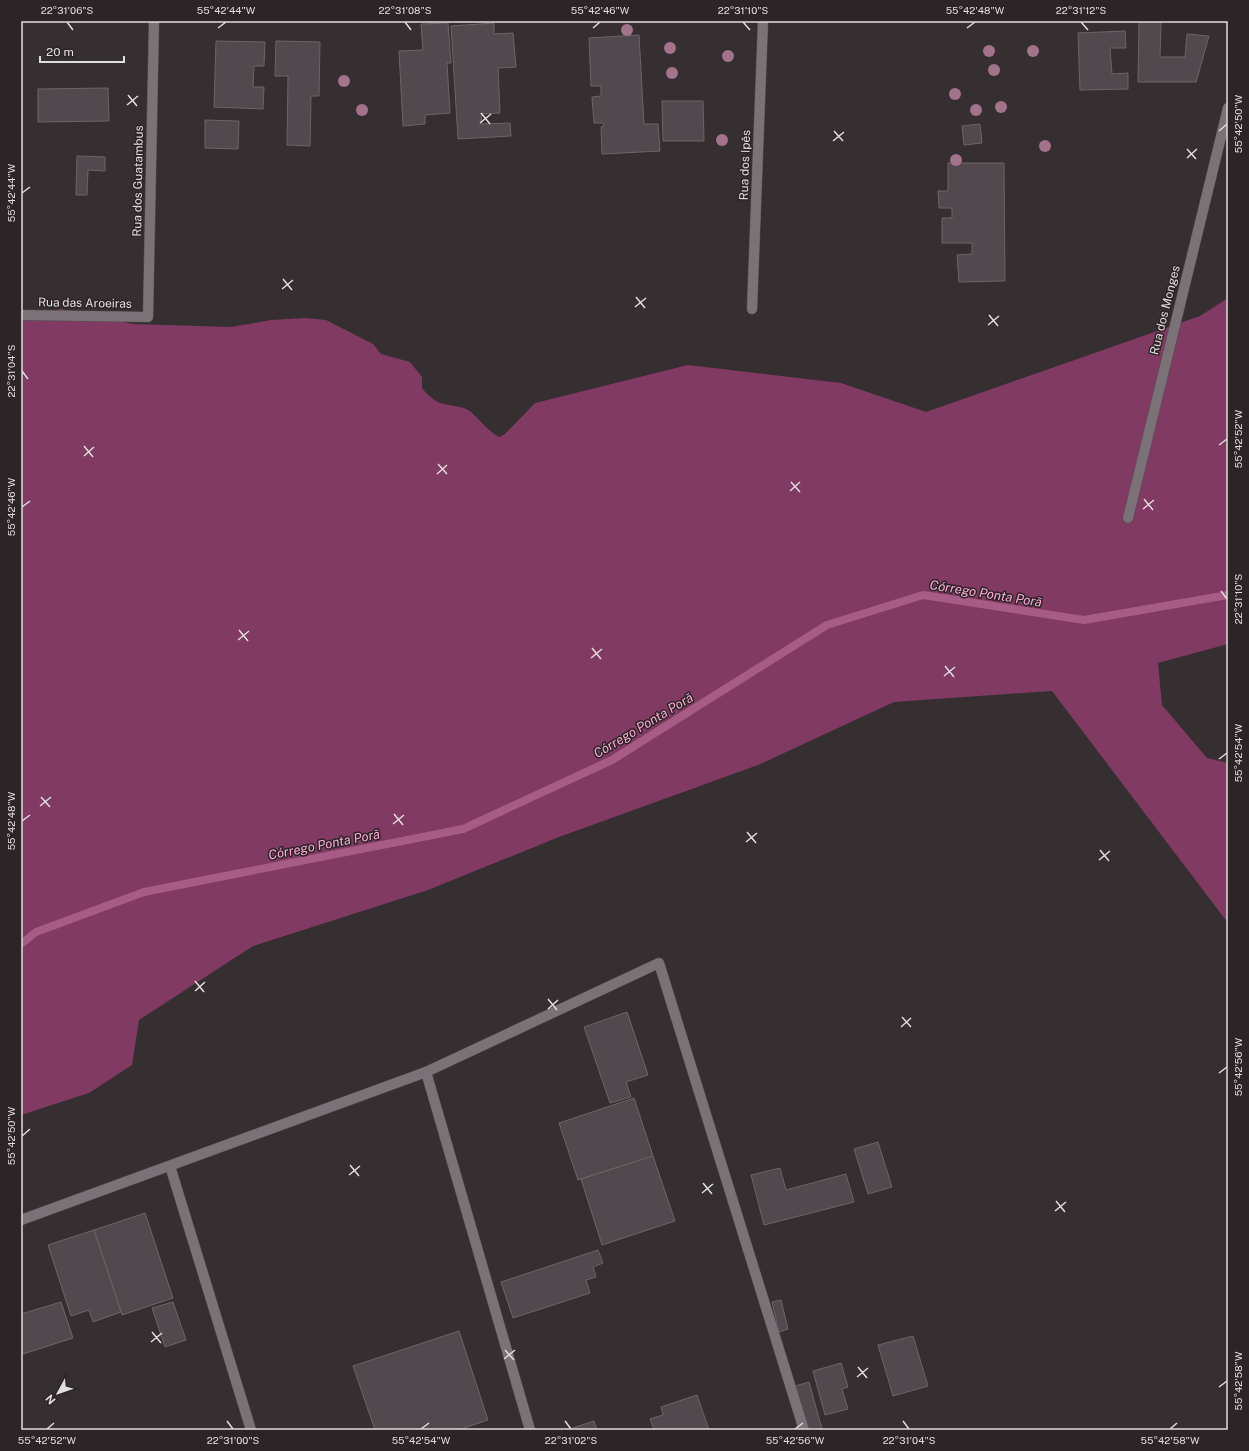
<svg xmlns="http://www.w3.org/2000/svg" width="1249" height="1451" font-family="'Public Sans',sans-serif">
<rect width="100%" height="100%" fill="#362f32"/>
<path fill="#813a61" d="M 1228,298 L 1228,644 L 1158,663 L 1162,705 L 1207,758 L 1228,763 L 1228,923 L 1052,691 L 894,702 L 758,765 L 559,837 L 428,890 L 253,946 L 139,1020 L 132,1065 L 89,1093 L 21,1115 L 21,314 L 41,314 L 61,309 L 133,324 L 231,327 L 271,320 L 306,318 L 326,320 L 373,344 L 381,354 L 410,362 L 422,377 L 422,388 C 426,393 432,399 438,402 C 448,407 461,404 471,412 C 480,420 488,431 499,437 L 505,434 L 535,403 L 688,365 L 841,383 L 926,412 L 1200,316 Z"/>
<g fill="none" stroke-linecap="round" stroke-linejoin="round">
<polyline stroke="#a65c84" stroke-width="8" points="21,944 36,932 144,892 463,829 612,760 827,625 923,595 1084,620 1228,595"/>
</g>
<g fill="#51494d" stroke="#6c6467">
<polygon points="1139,22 1161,22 1160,57 1185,57 1187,34 1209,36 1196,82 1138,82"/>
<polygon points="448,23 451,63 447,63 450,113 425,115 425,124 403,126 399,51 423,50 421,24"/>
<polygon points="494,23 494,34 513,33 516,67 498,68 500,113 481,114 482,124 510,123 511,136 458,139 451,26"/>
<polygon points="1125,31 1126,48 1110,48 1112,74 1128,73 1128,89 1080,90 1078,33"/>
<polygon points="639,35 644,124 658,124 660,151 602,154 601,127 604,126 603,123 594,123 592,97 601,96 601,86 591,86 589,38"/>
<polygon points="216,41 265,42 264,66 254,66 253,87 264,87 263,109 214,107"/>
<polygon points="276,41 320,42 319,96 311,96 310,146 287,145 288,76 275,76"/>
<polygon points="108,88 109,121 38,122 38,89"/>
<polygon points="662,101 703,101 704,141 663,141"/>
<polygon points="205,120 239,121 238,149 205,148"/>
<polygon points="980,124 982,143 964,145 962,126"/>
<polygon points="77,156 105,157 105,171 88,170 87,195 76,195"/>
<polygon points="948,163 1004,163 1005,281 959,282 957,255 972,254 972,243 942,243 942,218 952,218 952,208 939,208 938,191 948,191"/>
<polygon points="627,1012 648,1075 626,1082 631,1097 610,1103 584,1027"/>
<polygon points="634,1098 653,1156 578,1180 559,1123"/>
<polygon points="878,1142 892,1187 868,1194 854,1149"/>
<polygon points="653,1156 675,1221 602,1245 581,1179"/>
<polygon points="780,1168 786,1190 846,1174 854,1202 764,1225 751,1175"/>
<polygon points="145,1213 173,1298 122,1315 94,1230"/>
<polygon points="94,1230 121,1312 93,1322 89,1310 71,1316 48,1245"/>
<polygon points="598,1250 603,1263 593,1267 596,1277 586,1280 590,1293 513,1318 501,1282"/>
<polygon points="781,1300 788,1329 779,1332 772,1302"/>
<polygon points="61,1302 73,1338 23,1354 21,1349 21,1314"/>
<polygon points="173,1302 186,1340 165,1347 152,1308"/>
<polygon points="459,1331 488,1420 458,1430 375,1430 353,1366"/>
<polygon points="913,1336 928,1386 893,1396 878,1345"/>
<polygon points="841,1363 848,1387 842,1389 848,1409 825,1415 813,1371"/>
<polygon points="809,1382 822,1429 818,1430 808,1430 795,1386"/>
<polygon points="697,1395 709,1430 654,1430 650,1419 663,1415 661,1407"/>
<polygon points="594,1421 597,1430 567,1430"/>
</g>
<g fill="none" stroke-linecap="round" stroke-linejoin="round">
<defs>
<g id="minor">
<polyline points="752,309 763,21"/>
<polyline points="21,315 148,317 154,21"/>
<polyline points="1128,518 1228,108"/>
<polyline points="426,1072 530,1430"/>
<polyline points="170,1166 251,1430"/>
<polyline points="21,1220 426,1072 659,963 804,1430"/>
</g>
</defs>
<use href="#minor" stroke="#544e51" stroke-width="11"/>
<use href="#minor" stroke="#7a7276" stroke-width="10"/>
</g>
<g fill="#a3728b">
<circle cx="627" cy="30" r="6"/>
<circle cx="670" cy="48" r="6"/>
<circle cx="989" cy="51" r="6"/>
<circle cx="1033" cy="51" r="6"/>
<circle cx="728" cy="56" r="6"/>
<circle cx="994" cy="70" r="6"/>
<circle cx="672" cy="73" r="6"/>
<circle cx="344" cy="81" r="6"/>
<circle cx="955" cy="94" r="6"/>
<circle cx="1001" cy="107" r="6"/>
<circle cx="362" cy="110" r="6"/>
<circle cx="976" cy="110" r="6"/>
<circle cx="722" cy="140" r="6"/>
<circle cx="1045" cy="146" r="6"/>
<circle cx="956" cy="160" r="6"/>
</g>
<path fill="none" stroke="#e1dcde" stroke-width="1.5" d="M 67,22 L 73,30M 405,22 L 411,30M 743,22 L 750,30M 1081,22 L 1088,30M 218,28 L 226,22M 593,28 L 600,22M 967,28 L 975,22M 128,95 L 137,106M 127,105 L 138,96M 481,113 L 490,124M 480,123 L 491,114M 834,131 L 843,141M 1219,131 L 1227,124M 833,141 L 844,132M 1187,149 L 1196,159M 1187,158 L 1197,149M 22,193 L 30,187M 283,279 L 292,290M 282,289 L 293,280M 636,297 L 645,308M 635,307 L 646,298M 989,315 L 998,326M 988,325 L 999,316M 22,371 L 28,379M 1219,445 L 1227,439M 84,446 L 93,457M 84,456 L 94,447M 438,464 L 447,474M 437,474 L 447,465M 791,482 L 800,492M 790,491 L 800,482M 1144,499 L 1153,510M 22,507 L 30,501M 1143,509 L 1154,500M 1221,591 L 1227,599M 239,630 L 248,641M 238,640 L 249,631M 592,648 L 601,659M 591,658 L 602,649M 945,666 L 954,677M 944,676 L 955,667M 1219,759 L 1227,753M 41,797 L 50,807M 40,806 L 51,797M 394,814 L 403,825M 22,821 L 30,815M 393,824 L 404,815M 747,832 L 756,843M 746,842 L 757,833M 1100,850 L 1109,861M 1099,860 L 1110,851M 195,981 L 204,992M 195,991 L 205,982M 548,999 L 557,1010M 548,1009 L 558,1000M 902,1017 L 911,1027M 901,1027 L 911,1018M 1219,1073 L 1227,1067M 22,1136 L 30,1129M 350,1165 L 359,1176M 349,1175 L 360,1166M 703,1183 L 712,1194M 702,1193 L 713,1184M 1056,1201 L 1065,1212M 1055,1211 L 1066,1202M 152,1332 L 161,1343M 151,1342 L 162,1333M 505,1350 L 514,1360M 504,1359 L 515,1350M 858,1367 L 867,1378M 857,1377 L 868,1368M 1219,1387 L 1227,1381M 227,1421 L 233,1429M 565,1421 L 571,1429M 903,1421 L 909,1429M 47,1429 L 54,1423M 421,1429 L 429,1423M 795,1429 L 803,1423M 1170,1429 L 1177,1423"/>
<g text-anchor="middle" stroke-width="3" stroke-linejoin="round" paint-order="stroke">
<g font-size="12" fill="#e1dcde" stroke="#2c2528">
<text transform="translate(745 165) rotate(-88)" y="4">Rua dos Ipês</text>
<text transform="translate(138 181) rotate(-89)" y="4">Rua dos Guatambus</text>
<text transform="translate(85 303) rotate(1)" y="4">Rua das Aroeiras</text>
<text transform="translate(1165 310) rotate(-76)" y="4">Rua dos Monges</text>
</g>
<g font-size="13" font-style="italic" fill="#fda9d4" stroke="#2c2528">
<text transform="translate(986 593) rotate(9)" y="5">Córrego Ponta Porã</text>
<text transform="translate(643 725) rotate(-31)" y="5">Córrego Ponta Porã</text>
<text transform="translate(324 844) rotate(-11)" y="5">Córrego Ponta Porã</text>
</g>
</g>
<rect width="1249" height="1451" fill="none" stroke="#2c2528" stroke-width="44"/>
<g transform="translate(58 1393) rotate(230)" stroke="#2c2528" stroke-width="3" paint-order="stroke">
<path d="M0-3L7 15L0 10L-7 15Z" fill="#e1dcde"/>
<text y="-6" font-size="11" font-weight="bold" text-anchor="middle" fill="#e1dcde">N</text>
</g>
<path d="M40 56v6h84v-6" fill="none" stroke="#e1dcde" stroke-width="2"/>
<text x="46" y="56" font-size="12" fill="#e1dcde" stroke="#2c2528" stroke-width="3" paint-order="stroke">20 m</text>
<rect x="22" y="22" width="1205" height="1407" fill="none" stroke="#e1dcde" stroke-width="1.5"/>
<g font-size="10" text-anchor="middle" fill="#e1dcde">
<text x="67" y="14">22°31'06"S</text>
<text x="226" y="14">55°42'44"W</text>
<text x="405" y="14">22°31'08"S</text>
<text x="600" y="14">55°42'46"W</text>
<text x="743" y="14">22°31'10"S</text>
<text x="975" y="14">55°42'48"W</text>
<text x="1081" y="14">22°31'12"S</text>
<text transform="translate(1238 124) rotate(-90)" y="4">55°42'50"W</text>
<text transform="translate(11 193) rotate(-90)" y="4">55°42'44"W</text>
<text transform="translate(11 371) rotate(-90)" y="4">22°31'04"S</text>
<text transform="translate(1238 439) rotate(-90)" y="4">55°42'52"W</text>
<text transform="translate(11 507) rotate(-90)" y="4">55°42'46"W</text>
<text transform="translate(1238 599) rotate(-90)" y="4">22°31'10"S</text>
<text transform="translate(1238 753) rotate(-90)" y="4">55°42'54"W</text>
<text transform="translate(11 821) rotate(-90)" y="4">55°42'48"W</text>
<text transform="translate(1238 1067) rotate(-90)" y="4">55°42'56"W</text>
<text transform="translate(11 1136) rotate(-90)" y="4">55°42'50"W</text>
<text transform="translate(1238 1381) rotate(-90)" y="4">55°42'58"W</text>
<text x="47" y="1444">55°42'52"W</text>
<text x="233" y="1444">22°31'00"S</text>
<text x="421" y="1444">55°42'54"W</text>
<text x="571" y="1444">22°31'02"S</text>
<text x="795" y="1444">55°42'56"W</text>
<text x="909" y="1444">22°31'04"S</text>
<text x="1170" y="1444">55°42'58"W</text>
</g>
</svg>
